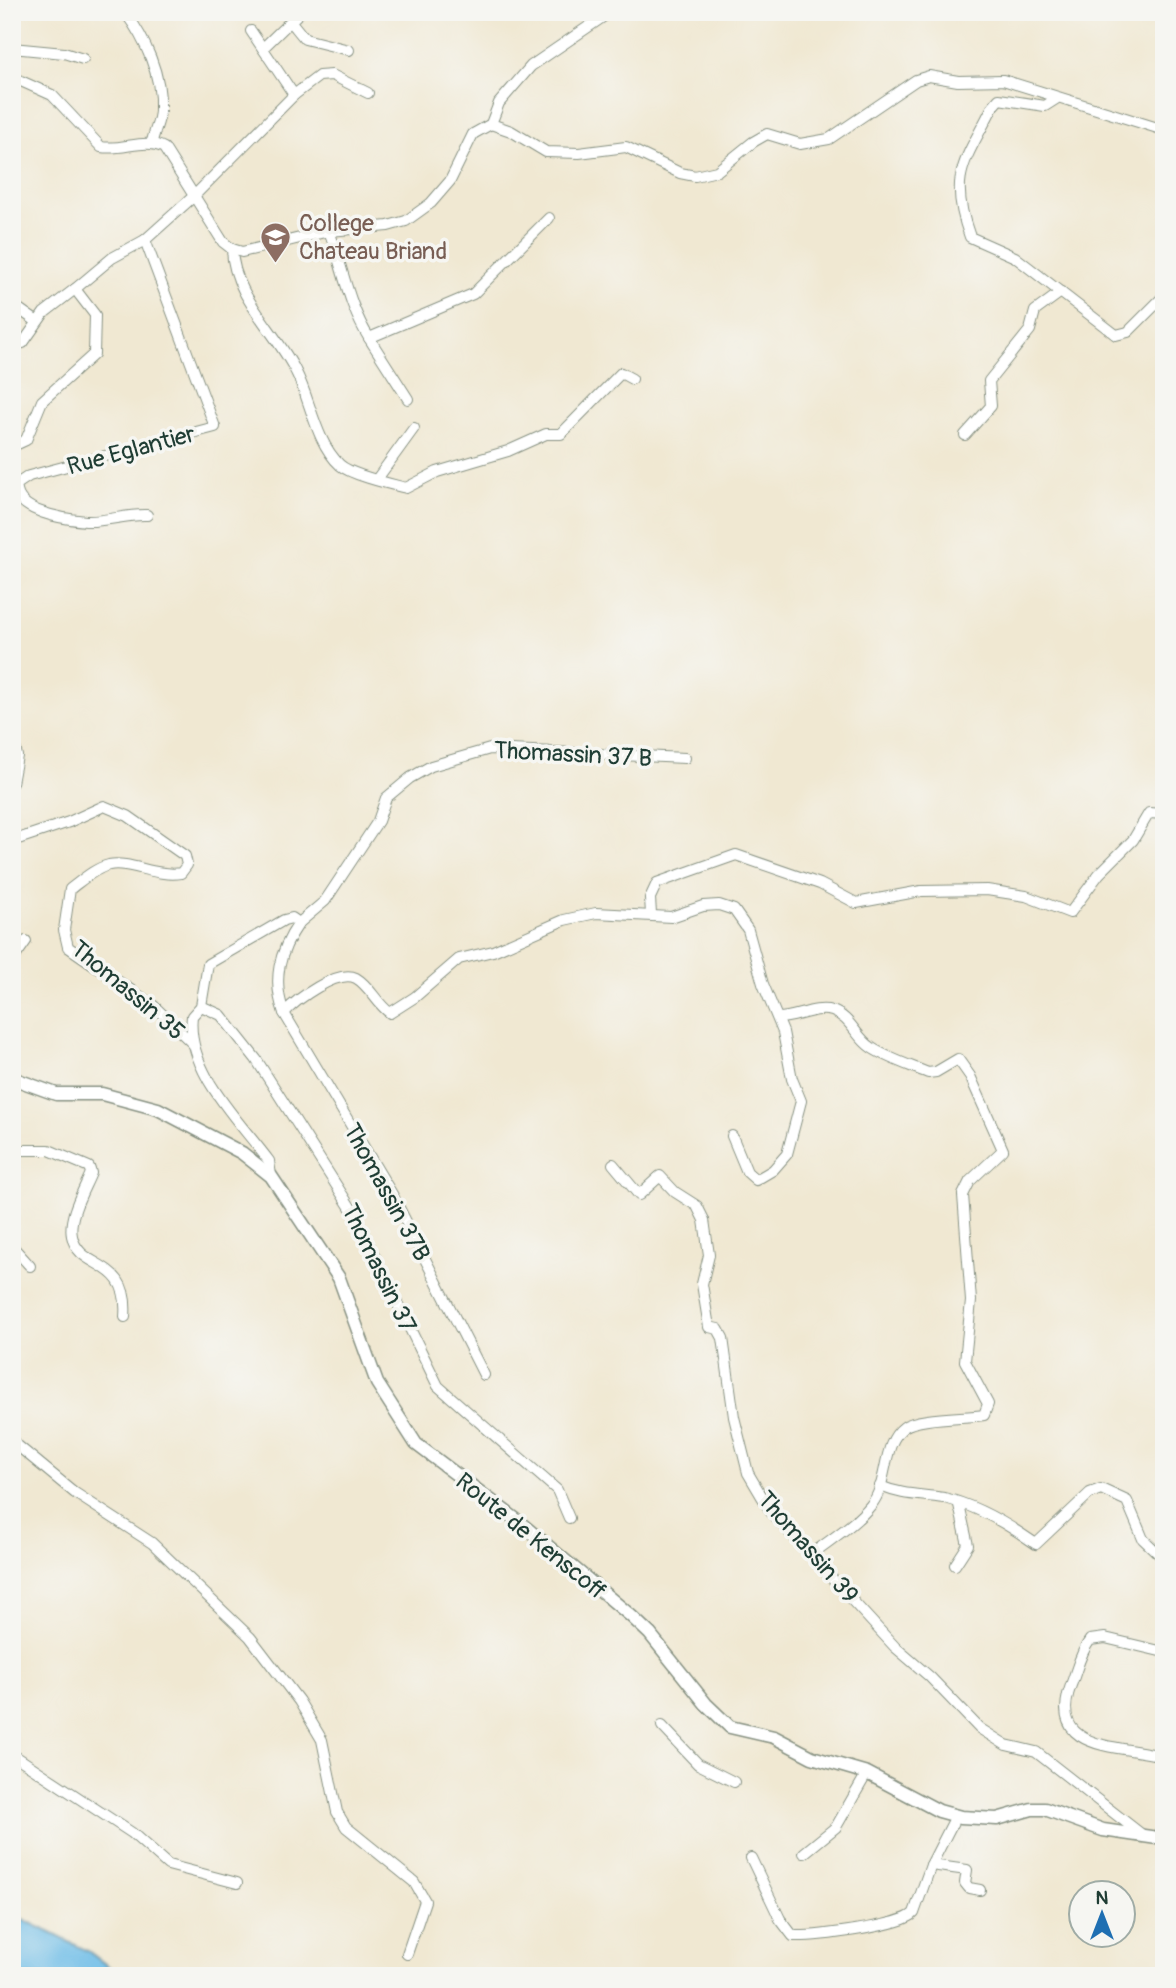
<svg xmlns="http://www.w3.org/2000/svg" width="1176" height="1988" font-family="Pangolin,sans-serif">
<rect width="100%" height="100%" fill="#f6f6f2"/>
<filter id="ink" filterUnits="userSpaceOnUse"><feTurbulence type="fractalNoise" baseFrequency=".0143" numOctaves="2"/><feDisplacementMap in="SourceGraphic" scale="14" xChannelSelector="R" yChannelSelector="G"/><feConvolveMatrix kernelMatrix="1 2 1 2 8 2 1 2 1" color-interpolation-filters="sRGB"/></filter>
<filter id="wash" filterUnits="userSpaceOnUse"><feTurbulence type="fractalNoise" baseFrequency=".00686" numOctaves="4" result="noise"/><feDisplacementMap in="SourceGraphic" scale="28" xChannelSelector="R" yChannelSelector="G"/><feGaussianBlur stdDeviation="1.57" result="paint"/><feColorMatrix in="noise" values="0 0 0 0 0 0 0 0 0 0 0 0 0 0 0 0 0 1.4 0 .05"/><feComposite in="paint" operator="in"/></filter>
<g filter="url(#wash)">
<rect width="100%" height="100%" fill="#f0e8d2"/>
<polygon fill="#6cbce7" stroke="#467c8e" stroke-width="2" points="12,1914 88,1951 121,1976 13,1976"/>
</g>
<g filter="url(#ink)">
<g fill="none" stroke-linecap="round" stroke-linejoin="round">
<defs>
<g id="minor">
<path d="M 125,12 C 145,39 162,75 160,110 C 160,121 154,131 152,142"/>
<polyline points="292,23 305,39 349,50"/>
<polyline points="251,31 294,95"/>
<polyline points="12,48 64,53 83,59"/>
<polyline points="263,48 300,12"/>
<path d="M 12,77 L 52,95 L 101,147 C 123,151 145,137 164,148 L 223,242 L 232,249 L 242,252 L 329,231 L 388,226 L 406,221 L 431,203 L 450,181 L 473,134 L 491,124 L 499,103 L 531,66 L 610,12"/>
<path d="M 1056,99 L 1045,106 L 999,99 L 993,106 C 966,161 947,174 970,237 L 1015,257 L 1116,335 L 1128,332 L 1164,296"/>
<polyline points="491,124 511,131 546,152 579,153 626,147 680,173 695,176 717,171 753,142 767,134 800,144 829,139 916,80 929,76 958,81 1003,80 1164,130"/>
<path d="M 329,231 C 343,267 348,305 369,338 L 473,294 L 549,218"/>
<path d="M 232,249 C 233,296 277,332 296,372 C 311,401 315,441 340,465 C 351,475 390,484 406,488 L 437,472 L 508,451 L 546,434 L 561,434 L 621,373 L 632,379"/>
<polyline points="12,304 36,321"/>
<polyline points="369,338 408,399"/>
<polyline points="12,346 23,343 44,313 75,289"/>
<polyline points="965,435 991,406 989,381 1030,330 1035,311 1061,292"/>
<polyline points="13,446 26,440 42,401 94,354 95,315 75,289 112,258 145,240"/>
<polyline points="377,479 414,428"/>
<path d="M 147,515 C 126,514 106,522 86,521 C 65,519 12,512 17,484 L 29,476 L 215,427 L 145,240 L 194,196 L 294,95 L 319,76 L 332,75 L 368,93"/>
<polyline points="12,735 17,756 12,783"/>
<path d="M 12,841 L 69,822 L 104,806 L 128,816 L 185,856 L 187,865 L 181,873 C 156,877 130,861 109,865 C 95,868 81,881 70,889 L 64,930 L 68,947 L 154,1006 L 193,1044"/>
<polyline points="651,914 650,898 657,883 736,855 820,884 856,903 921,891 987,890 1026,896 1070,913 1099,874 1133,840 1149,813 1164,814"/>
<path d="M 299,923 C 279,952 272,980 284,1013 C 296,1000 337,969 356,978 C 370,986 376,1003 390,1013 L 415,997 L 459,959 L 493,951 L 564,920 L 596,913 L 671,917 L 703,906 L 719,905 L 734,910 L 748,930 L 763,984 L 783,1032 L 792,1079 L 801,1101 L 787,1154 L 773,1170 L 756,1180 L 747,1172 L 732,1136"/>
<polyline points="12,961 26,941"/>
<polyline points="201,1006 221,1015 256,1059 352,1210 438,1386 557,1490 569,1518"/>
<polyline points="284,1013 392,1194 484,1375"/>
<path d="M 778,1018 C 796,1018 815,1006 832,1011 C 851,1017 856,1038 872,1048 C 889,1059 909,1065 928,1073 L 936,1072 L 958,1059 L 970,1076 L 1003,1150 L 970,1181 L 963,1195 L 971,1301 L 965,1361 L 988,1404 L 984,1415 C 965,1418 917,1417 904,1427 C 881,1444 889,1484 871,1505 C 856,1524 831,1539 812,1554"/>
<polyline points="12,1020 12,1057"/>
<path d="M 12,1150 L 49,1150 L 89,1167 L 91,1173 C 84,1190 68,1216 72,1236 C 79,1272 130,1256 125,1317"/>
<polyline points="613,1164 639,1195 660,1176 675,1192 697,1206 704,1220 709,1255 702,1284 709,1327 718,1329 723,1338 734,1417 748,1473 771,1512 895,1647 930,1677 979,1728 1006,1745 1036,1752 1141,1834"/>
<path d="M 271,1176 L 269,1161 C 238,1119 186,1071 192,1016 L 201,1006 L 208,964 L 284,920 L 292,918 L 299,923 L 325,901 L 378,821 L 386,798 L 410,778 L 431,766 L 490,749 L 685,758"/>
<polyline points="12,1246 30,1266"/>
<polyline points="12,1441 75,1493 152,1543 250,1637 299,1701 322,1740 337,1812 346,1827 414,1882 425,1901 407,1954"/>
<path d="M 880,1486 C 904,1496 920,1494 944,1498 C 976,1505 1009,1525 1036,1544 L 1090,1493 L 1101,1489 L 1127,1501 L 1143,1539 L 1164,1559"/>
<polyline points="955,1565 968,1545 959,1505"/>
<path d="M 1164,1652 L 1105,1638 L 1090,1640 C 1080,1653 1077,1670 1071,1685 C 1045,1755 1127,1744 1164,1757"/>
<polyline points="662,1726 698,1764 734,1782"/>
<polyline points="12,1754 132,1833 168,1865 237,1883"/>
<polyline points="804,1853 836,1827 867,1773"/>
<path d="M 751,1858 L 780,1919 L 793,1936 C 813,1937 903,1926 914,1913 L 931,1865 L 956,1816"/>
<polyline points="931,1865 967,1870 965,1883 969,1888 980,1890"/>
</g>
<polyline id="major" points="12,1078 56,1094 102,1094 158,1109 242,1153 271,1176 339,1278 377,1383 416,1444 518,1521 631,1616 650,1634 706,1704 730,1727 774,1737 812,1757 867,1773 939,1811 961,1817 997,1819 1032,1809 1045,1809 1103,1830 1164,1839"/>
</defs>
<use href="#minor" stroke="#889283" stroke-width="12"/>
<use href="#major" stroke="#889283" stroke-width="15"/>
<use href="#minor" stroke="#fff" stroke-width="10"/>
<use href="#major" stroke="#fff" stroke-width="12"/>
</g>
</g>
<defs>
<symbol id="school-pin" viewBox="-11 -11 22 30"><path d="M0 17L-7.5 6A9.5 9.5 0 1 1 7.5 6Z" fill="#8d6e63" stroke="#f6f6f2"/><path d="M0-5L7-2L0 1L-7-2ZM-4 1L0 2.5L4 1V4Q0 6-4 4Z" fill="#fff"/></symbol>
</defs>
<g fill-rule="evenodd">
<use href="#school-pin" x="258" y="220" width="35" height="47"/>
</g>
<g text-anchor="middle" stroke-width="7" stroke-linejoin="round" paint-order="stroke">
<g font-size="24" fill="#785e54" stroke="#f6f6f2" text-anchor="start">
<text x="299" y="231">College<tspan x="299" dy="28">Chateau Briand</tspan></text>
</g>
<g font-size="24" fill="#1f3d34" stroke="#f6f6f2">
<text transform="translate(131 450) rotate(-15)" y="8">Rue Eglantier</text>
<text transform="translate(573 754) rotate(3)" y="8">Thomassin 37 B</text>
<text transform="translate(128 990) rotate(40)" y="8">Thomassin 35</text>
<text transform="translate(387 1192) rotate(61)" y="8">Thomassin 37B</text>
<text transform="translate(379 1268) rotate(64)" y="8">Thomassin 37</text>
<text transform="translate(531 1536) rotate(39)" y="8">Route de Kenscoff</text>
<text transform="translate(808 1547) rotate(49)" y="8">Thomassin 39</text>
</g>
</g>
<rect width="1176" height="1988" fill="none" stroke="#f6f6f2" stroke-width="42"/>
<g transform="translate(1102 1914)"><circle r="33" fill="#f6f6f2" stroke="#a0aca6" stroke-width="2"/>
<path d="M0-5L12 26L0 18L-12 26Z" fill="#1f6fb2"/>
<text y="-10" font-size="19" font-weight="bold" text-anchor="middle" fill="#1f3d34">N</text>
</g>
</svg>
